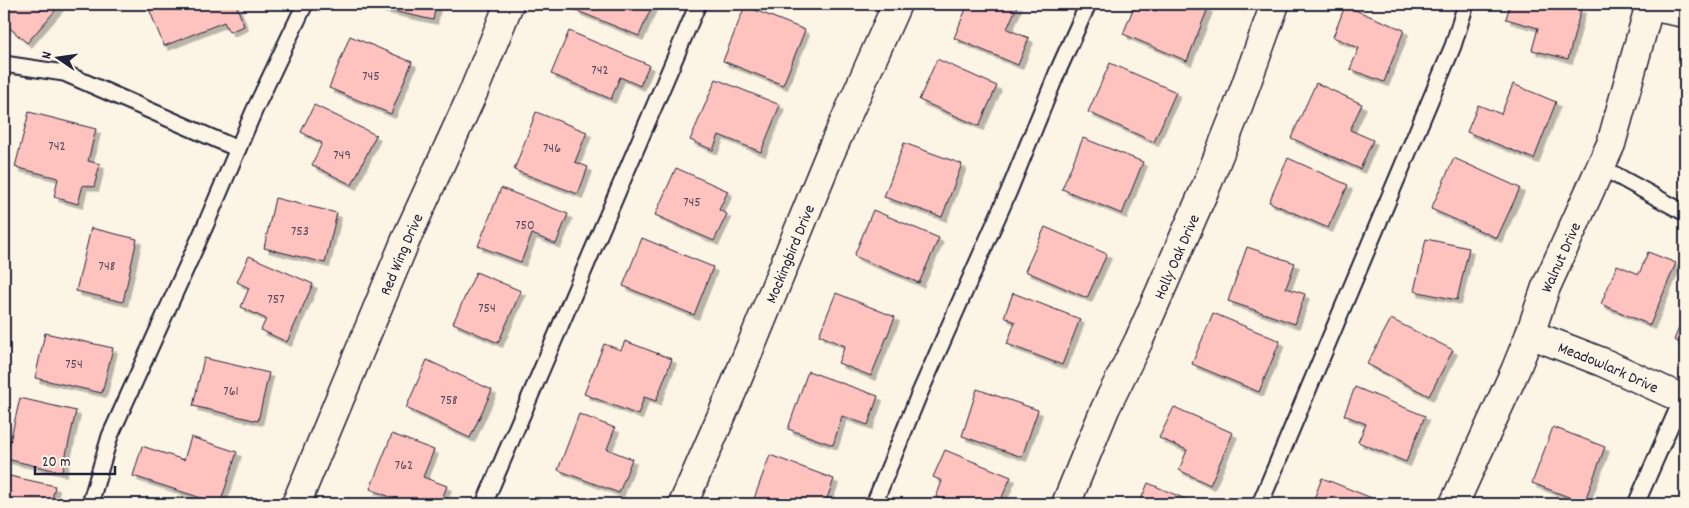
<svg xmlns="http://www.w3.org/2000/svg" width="1689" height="508" font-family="Dekko,sans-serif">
<defs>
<filter id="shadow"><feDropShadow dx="4.5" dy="4.5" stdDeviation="0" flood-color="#0004"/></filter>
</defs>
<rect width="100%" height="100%" fill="#fcf5e5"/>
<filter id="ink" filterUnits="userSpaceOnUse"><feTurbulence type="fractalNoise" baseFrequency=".02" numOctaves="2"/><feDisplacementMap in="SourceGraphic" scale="10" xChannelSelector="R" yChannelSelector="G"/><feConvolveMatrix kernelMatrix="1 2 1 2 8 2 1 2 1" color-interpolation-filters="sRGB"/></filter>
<g filter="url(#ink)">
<g fill="#fec2bf" stroke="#22223b" filter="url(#shadow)">
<polygon points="4,4 61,4 27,43 4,23"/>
<polygon points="147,4 236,4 244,26 229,32 224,22 164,46"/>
<polygon points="381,4 436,4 433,20 380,8"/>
<polygon points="578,4 653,4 639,36 575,10"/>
<polygon points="968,4 1018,4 1007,29 1029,38 1018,65 954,38"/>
<polygon points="1135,4 1156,11 1159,4 1197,4 1208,8 1187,61 1123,34"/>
<polygon points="1510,4 1562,4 1581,9 1568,59 1532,50 1538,28 1506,19"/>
<polygon points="745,6 805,30 783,85 723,61"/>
<polygon points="1345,6 1404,30 1384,82 1350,69 1359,48 1333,37"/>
<polygon points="569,31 649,65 640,86 620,77 611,99 551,74"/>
<polygon points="350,36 412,62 391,114 329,88"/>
<polygon points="937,59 997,86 979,126 919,100"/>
<polygon points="1110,63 1176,92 1154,142 1088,112"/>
<polygon points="716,79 780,105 761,152 719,135 713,150 690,140"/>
<polygon points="1316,83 1362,104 1350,130 1373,140 1360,169 1291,138"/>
<polygon points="1513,84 1556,102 1534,159 1467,132 1478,105 1501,114"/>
<polygon points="314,105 376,135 352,185 312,165 322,143 301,132"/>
<polygon points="29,112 96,129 88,161 100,164 94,187 83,185 78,204 54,197 58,178 15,167"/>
<polygon points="536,112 587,132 575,162 588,167 578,194 514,170"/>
<polygon points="1083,138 1143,162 1122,214 1062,189"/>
<polygon points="904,143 962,164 942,217 884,197"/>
<polygon points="1288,158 1348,185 1328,228 1269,202"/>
<polygon points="1454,158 1520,188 1497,238 1431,209"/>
<polygon points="676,168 728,191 719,210 727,214 714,241 655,215"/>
<polygon points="501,188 568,214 556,244 532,234 521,262 478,246"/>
<polygon points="275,198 337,213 325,263 264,248"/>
<polygon points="873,210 939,238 919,283 854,256"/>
<polygon points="1045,227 1107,254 1087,298 1025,271"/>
<polygon points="91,228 137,239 123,302 76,291"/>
<polygon points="642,238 713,267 694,315 623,286"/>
<polygon points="1426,239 1469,248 1457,300 1414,291"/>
<polygon points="1247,247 1295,263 1286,288 1305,294 1295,324 1228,301"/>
<polygon points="1648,252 1676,263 1650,325 1601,304 1617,265 1639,274"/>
<polygon points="249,256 313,284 287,342 261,330 266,319 241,307 249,288 237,282"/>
<polygon points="476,272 521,291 498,343 453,323"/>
<polygon points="836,293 895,317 871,376 838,363 845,346 819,335"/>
<polygon points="1013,293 1080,319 1062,365 1007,344 1015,322 1004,317"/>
<polygon points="1213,313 1280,341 1259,392 1192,364"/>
<polygon points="1685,313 1685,345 1674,340"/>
<polygon points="1391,319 1453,350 1429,396 1367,364"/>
<polygon points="45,333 113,348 102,393 35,378"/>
<polygon points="625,341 672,359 656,401 644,397 638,415 584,394 604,344 621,350"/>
<polygon points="204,358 269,373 258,421 193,406"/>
<polygon points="427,360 492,390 470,438 406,408"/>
<polygon points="808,371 878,396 868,425 842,416 833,445 788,429"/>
<polygon points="1355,387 1425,416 1406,462 1358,442 1366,424 1344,415"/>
<polygon points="977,389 1038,410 1022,457 962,436"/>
<polygon points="20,398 76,411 62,472 6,459"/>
<polygon points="1174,407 1233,433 1210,485 1179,470 1187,450 1159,438"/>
<polygon points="579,414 615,428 607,449 632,459 619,493 558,470"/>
<polygon points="1553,427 1605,447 1584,503 1532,483"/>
<polygon points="392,434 434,450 423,477 447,486 440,504 408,504 370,489"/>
<polygon points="191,437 237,452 220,504 133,476 142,446 184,460"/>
<polygon points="945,450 1011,477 999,504 947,504 948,501 936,497 942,481 933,477"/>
<polygon points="770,455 834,479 825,504 752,504"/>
<polygon points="5,475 55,486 51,504 4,504"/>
<polygon points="1322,478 1384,503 1384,504 1312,504"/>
<polygon points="1148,483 1197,504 1139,504"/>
<polygon points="147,497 164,504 144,504"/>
<polygon points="531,499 546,504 529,504"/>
</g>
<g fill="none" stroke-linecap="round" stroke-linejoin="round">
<defs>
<g id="lane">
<polyline points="4,64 64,73 238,149"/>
<polyline points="1601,167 1685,213"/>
<polyline points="90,504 110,436 206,224 254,111 305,4"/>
<polyline points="484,504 698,4"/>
<polyline points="874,504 918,397 1009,191 1057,73 1088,4"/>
<polyline points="1260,504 1453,46 1466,4"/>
<polyline points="1636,504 1682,399"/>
</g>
<g id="street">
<polyline points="1649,6 1685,13"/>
<path id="s1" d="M 1530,334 L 1602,362 L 1685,400"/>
<path id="s2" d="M 296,504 L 407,237 L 473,93 L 509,4"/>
<path id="s3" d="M 683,504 L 735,385 L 829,156 L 897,4"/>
<path id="s4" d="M 1066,504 L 1105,409 L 1139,340 L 1208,182 L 1236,112 L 1275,4"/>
<path id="s5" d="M 1454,504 L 1515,371 L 1530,334 L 1546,287 L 1611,144 L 1650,4"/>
</g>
</defs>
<use href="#lane" stroke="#22223b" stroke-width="19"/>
<use href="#street" stroke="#22223b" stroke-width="31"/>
<use href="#lane" stroke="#fcf5e5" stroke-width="15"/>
<use href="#street" stroke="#fcf5e5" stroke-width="28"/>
</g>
</g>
<g text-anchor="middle" stroke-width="4" stroke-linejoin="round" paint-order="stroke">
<g font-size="14" fill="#594a5c">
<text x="600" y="74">742</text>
<text x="371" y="80">745</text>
<text x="57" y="150">742</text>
<text x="552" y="152">746</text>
<text x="342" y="159">749</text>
<text x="692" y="206">745</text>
<text x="525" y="229">750</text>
<text x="300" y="235">753</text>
<text x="107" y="270">748</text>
<text x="276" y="303">757</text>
<text x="487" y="312">754</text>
<text x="74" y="368">754</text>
<text x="231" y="395">761</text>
<text x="449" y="404">758</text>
<text x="404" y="469">762</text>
</g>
<g font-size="16" fill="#22223b" stroke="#fcf5e5">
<text dy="6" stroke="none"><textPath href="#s2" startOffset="271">Red Wing Drive</textPath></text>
<text dy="6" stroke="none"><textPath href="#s3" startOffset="272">Mockingbird Drive</textPath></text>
<text dy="6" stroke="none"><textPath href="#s4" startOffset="271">Holly Oak Drive</textPath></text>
<text dy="6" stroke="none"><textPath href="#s5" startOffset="269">Walnut Drive</textPath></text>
<text dy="6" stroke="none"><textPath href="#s1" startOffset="85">Meadowlark Drive</textPath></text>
</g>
</g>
<rect width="1689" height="508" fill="none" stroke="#fcf5e5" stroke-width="20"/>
<rect x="10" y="10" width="1669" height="488" fill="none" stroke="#22223b" stroke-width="2" filter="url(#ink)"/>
<g transform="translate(58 58) rotate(283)" stroke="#fcf5e5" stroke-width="4" paint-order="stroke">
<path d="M0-4L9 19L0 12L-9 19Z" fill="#22223b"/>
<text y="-8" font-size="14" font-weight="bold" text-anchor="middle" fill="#22223b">N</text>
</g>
<path d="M35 466v8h80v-8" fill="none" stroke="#22223b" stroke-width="2.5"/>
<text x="42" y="466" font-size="15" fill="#22223b" stroke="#fcf5e5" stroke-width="4" paint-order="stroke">20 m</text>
</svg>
